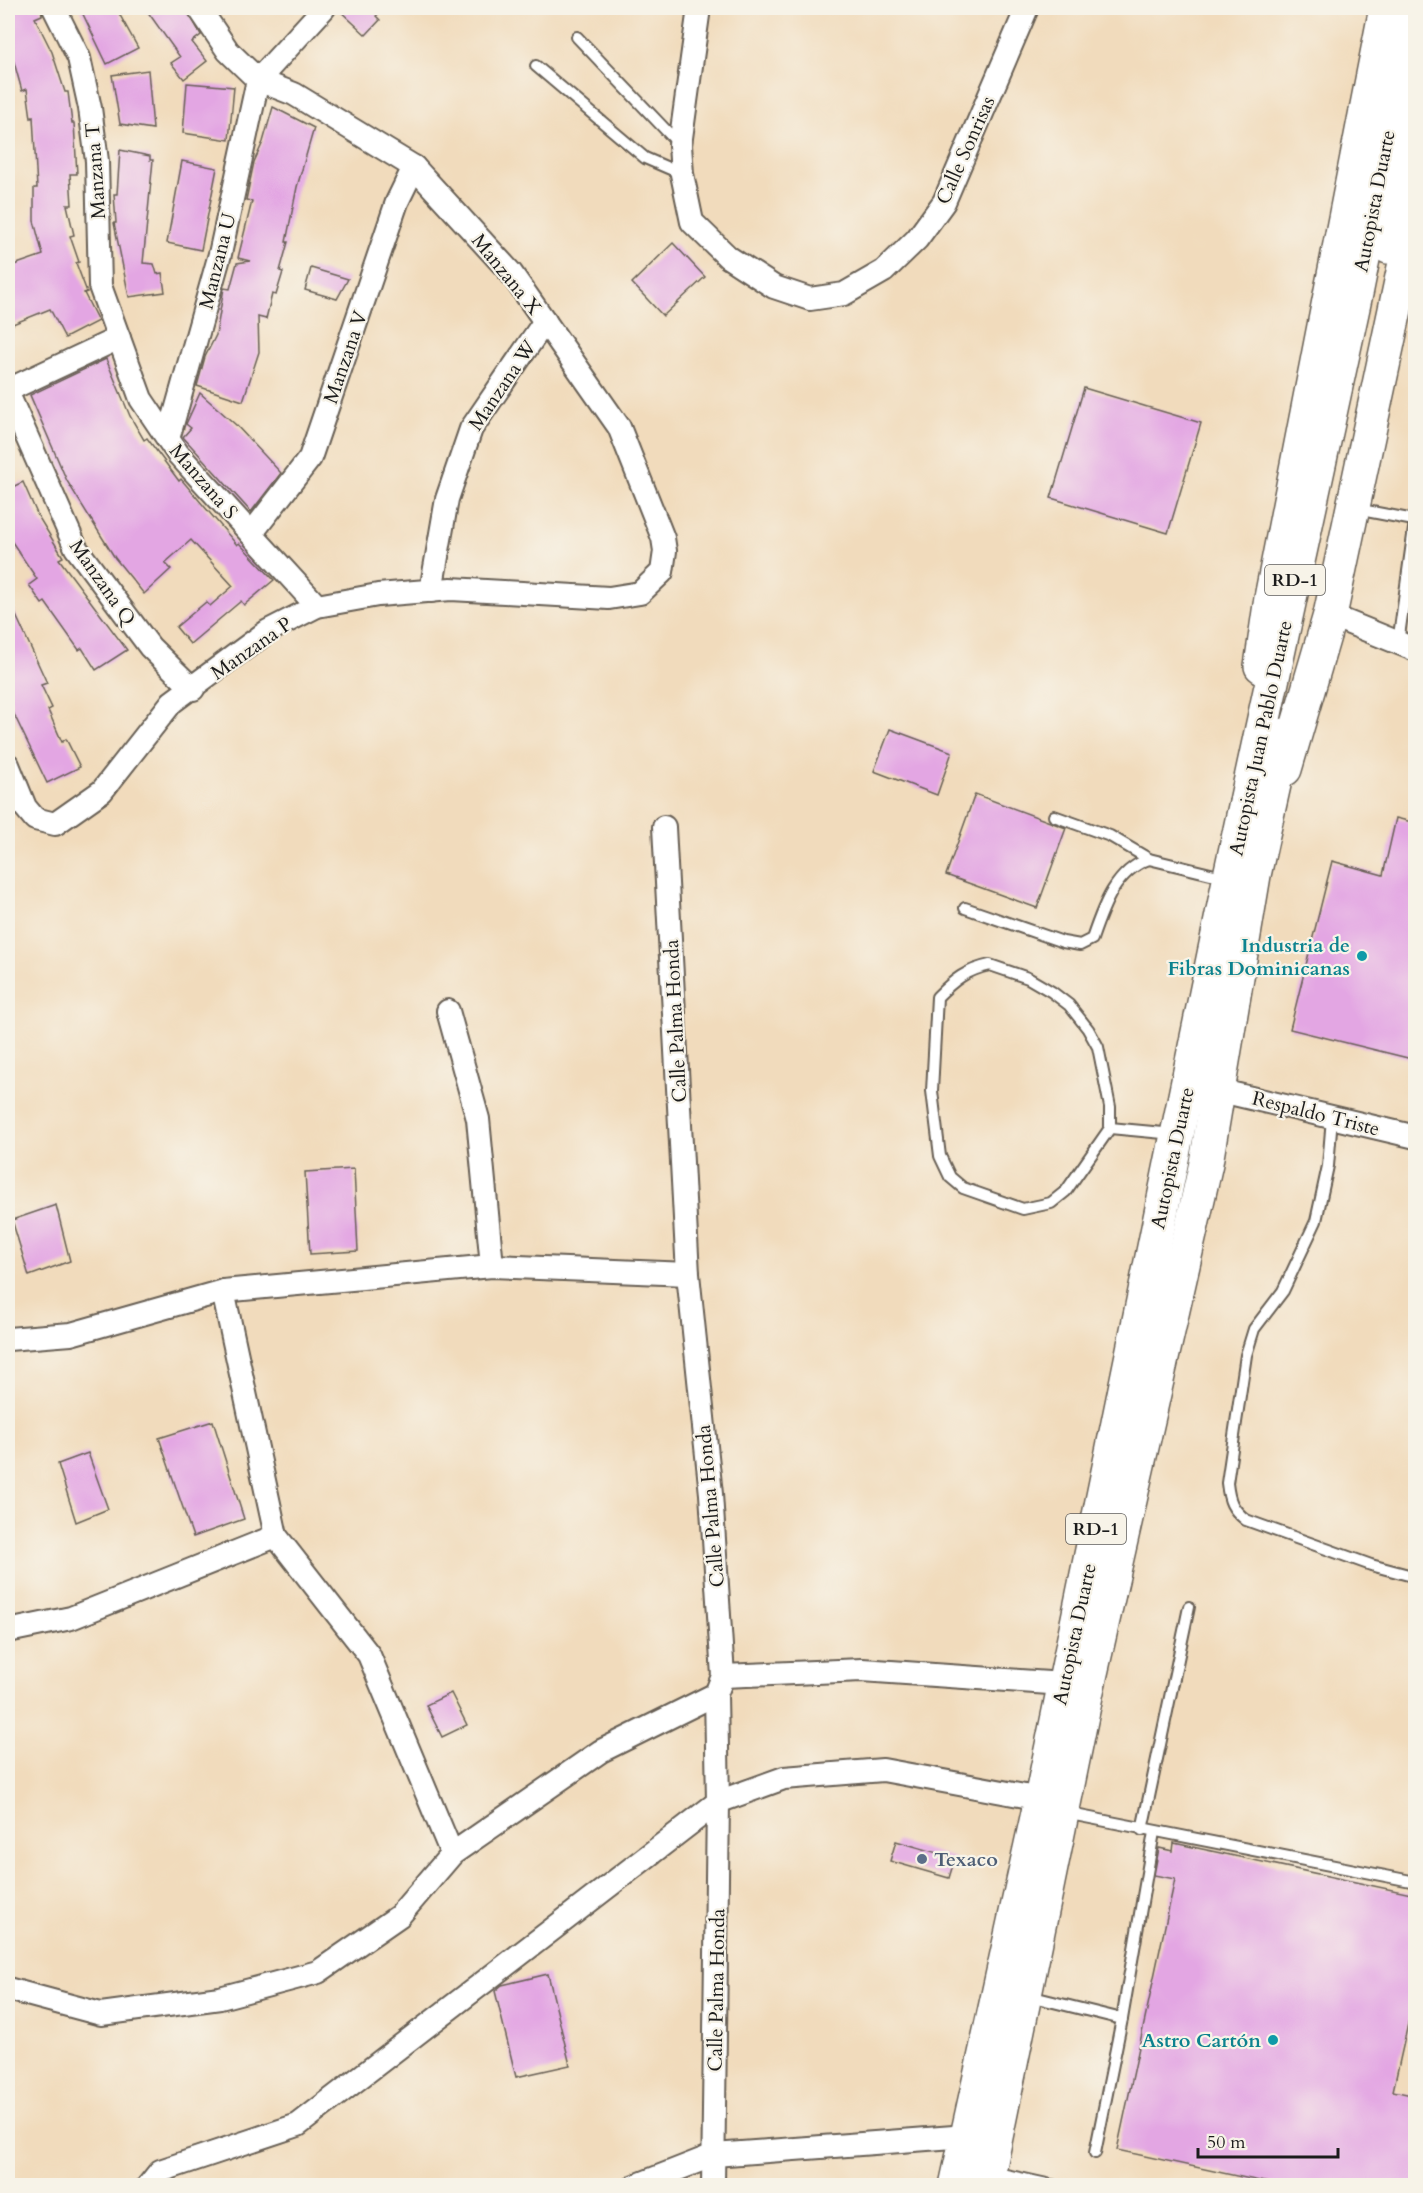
<svg xmlns="http://www.w3.org/2000/svg" width="1423" height="2193" font-family="Cardo,serif">
<rect width="100%" height="100%" fill="#f7f3e8"/>
<filter id="ink" filterUnits="userSpaceOnUse"><feTurbulence type="fractalNoise" baseFrequency=".0167" numOctaves="2"/><feDisplacementMap in="SourceGraphic" scale="12" xChannelSelector="R" yChannelSelector="G"/><feConvolveMatrix kernelMatrix="1 2 1 2 8 2 1 2 1" color-interpolation-filters="sRGB"/></filter>
<filter id="wash" filterUnits="userSpaceOnUse"><feTurbulence type="fractalNoise" baseFrequency=".008" numOctaves="4" result="noise"/><feDisplacementMap in="SourceGraphic" scale="24" xChannelSelector="R" yChannelSelector="G"/><feGaussianBlur stdDeviation="1.35" result="paint"/><feColorMatrix in="noise" values="0 0 0 0 0 0 0 0 0 0 0 0 0 0 0 0 0 1.4 0 .05"/><feComposite in="paint" operator="in"/></filter>
<g filter="url(#wash)">
<rect width="100%" height="100%" fill="#f1dbbc"/>
<g id="blocks">
<g fill="#e3a6e3">
<polygon points="8,8 41,8 42,15 35,18 52,52 65,92 68,92 72,123 74,123 77,174 70,174 72,205 67,205 74,235 70,236 79,262 76,263 87,292 84,293 98,321 65,338 50,309 8,326 8,267 43,255 34,221 34,188 37,188 33,117 31,118 27,89 22,91 14,62 8,65"/>
<polygon points="80,8 116,8 138,48 107,64"/>
<polygon points="145,8 186,8 201,35 192,42 207,61 184,79 171,63 180,57"/>
<polygon points="337,8 385,8 376,16 380,20 366,35"/>
<polygon points="148,70 153,129 120,124 112,75"/>
<polygon points="187,83 234,87 229,140 183,133"/>
<polygon points="273,107 314,128 297,187 286,242 288,242 280,271 283,272 276,295 272,294 266,319 258,317 259,352 243,401 197,386 205,357 216,335 224,288 230,289 237,263 250,261 238,258 252,201 246,200 254,162 263,142"/>
<polygon points="120,150 150,156 150,160 153,160 143,263 154,264 157,274 162,273 165,292 129,297 114,223 116,223 114,194 117,194"/>
<polygon points="182,161 217,168 201,250 167,243"/>
<polygon points="673,243 705,277 663,316 632,283"/>
<polygon points="311,268 348,279 337,299 305,290"/>
<polygon points="106,359 130,416 144,440 147,438 179,481 181,479 237,545 239,543 274,580 244,605 241,601 190,644 176,627 206,602 210,606 233,586 191,540 165,563 171,569 144,594 115,558 67,481 30,395"/>
<polygon points="1084,388 1201,423 1168,533 1051,498"/>
<polygon points="200,393 236,425 281,473 251,512 183,437 191,428 186,424"/>
<polygon points="23,482 38,516 63,557 59,559 127,650 96,670 82,648 79,650 45,602 42,604 29,585 37,579 8,536 8,489"/>
<polygon points="8,598 47,683 41,685 52,708 48,710 62,742 66,739 80,767 47,783 10,706 12,704 8,694"/>
<polygon points="890,729 952,752 937,795 874,771"/>
<polygon points="975,794 1066,828 1037,908 946,875"/>
<polygon points="1396,818 1416,823 1416,1060 1290,1029 1332,861 1383,875"/>
<polygon points="354,1169 358,1251 310,1254 305,1172"/>
<polygon points="56,1205 70,1261 29,1276 12,1220"/>
<polygon points="213,1421 244,1519 193,1537 159,1438"/>
<polygon points="88,1453 108,1509 76,1522 58,1464"/>
<polygon points="451,1693 467,1725 442,1737 426,1705"/>
<polygon points="896,1841 955,1858 949,1878 890,1861"/>
<polygon points="1174,1843 1416,1895 1416,1988 1393,2091 1416,2096 1416,2186 1282,2186 1117,2150 1175,1879 1154,1875 1159,1848 1173,1851"/>
<polygon points="548,1974 570,2065 516,2077 495,1991 502,1985"/>
</g>
</g>
</g>
<g filter="url(#ink)">
<use href="#blocks" fill-opacity="0" stroke="#675f54" stroke-width="1.5"/>
<g fill="none" stroke-linecap="round" stroke-linejoin="round">
<defs>
<g id="lane">
<polyline points="577,37 680,145"/>
<polyline points="536,66 645,158 682,174"/>
<polyline points="1356,509 1414,520"/>
<polyline points="1398,643 1416,514"/>
<polyline points="1054,816 1110,836 1149,859 1227,878"/>
<path d="M 965,908 L 1063,942 L 1080,945 L 1092,939 C 1103,907 1115,871 1149,859"/>
<path d="M 990,965 L 1028,978 L 1052,992 L 1069,1005 L 1088,1029 L 1098,1047 L 1110,1107 L 1110,1128 L 1066,1191 L 1051,1203 L 1023,1209 L 963,1188 L 950,1177 L 940,1156 L 932,1091 L 937,997 C 954,980 966,970 990,965 Z"/>
<path d="M 1332,1118 L 1328,1166 L 1316,1221 L 1283,1291 L 1254,1329 L 1246,1355 L 1227,1483 C 1229,1501 1232,1509 1246,1520 L 1371,1565 L 1416,1577"/>
<polyline points="1110,1128 1174,1134"/>
<polyline points="1065,1813 1416,1882"/>
<polyline points="1142,1830 1189,1607"/>
<polyline points="1029,1996 1122,2019 1095,2153"/>
<polyline points="1122,2019 1154,1832"/>
<polyline points="992,2172 1056,2186"/>
</g>
<g id="street">
<polyline points="54,8 79,58 90,108 97,161 100,286 141,399 178,454 317,606"/>
<polyline points="699,8 680,145 682,174 692,222 728,257 774,287 810,299 844,294 884,271 917,239 944,202 1027,8"/>
<polyline points="258,80 324,8"/>
<polyline points="8,390 119,338"/>
<polyline points="8,394 76,548 150,647 193,689"/>
<polyline points="168,439 220,254 258,80"/>
<polyline points="251,534 310,458 397,202 414,167"/>
<polyline points="431,591 447,499 471,429 545,321"/>
<polyline points="1330,615 1416,650"/>
<polyline points="8,765 25,807 35,819 55,824 102,791 172,702 268,631 317,606 378,595 451,589 609,598 640,593 662,572 665,551 663,538 619,427 511,273 414,167 294,94 258,80 228,51 199,8"/>
<polyline points="664,827 688,1274 711,1494 723,1676 716,1694 718,1802 713,2186"/>
<polyline points="448,1011 478,1119 492,1266"/>
<polyline points="1217,1090 1416,1137"/>
<polyline points="223,1291 276,1536 369,1655 452,1854"/>
<polyline points="8,1339 71,1334 223,1291 492,1266 688,1274"/>
<polyline points="8,1631 71,1618 276,1536"/>
<polyline points="723,1676 862,1670 1064,1684"/>
<polyline points="8,1989 101,2014 220,1998 318,1972 399,1916 452,1854 601,1751 716,1694"/>
<polyline points="148,2186 160,2171 298,2125 718,1802 784,1778 883,1770 1041,1799"/>
<polyline points="635,2186 714,2155 967,2136"/>
</g>
<g id="primary">
<polyline points="1261,666 1271,598 1386,8"/>
<polyline points="1285,769 1330,615 1416,211"/>
</g>
<g id="highway">
<polyline points="1388,247 1416,117"/>
<polyline points="956,2186 1041,1799 1231,871 1357,289 1413,8"/>
<polyline points="986,2186 1087,1691 1206,1163 1254,875 1285,735"/>
</g>
</defs>
<use href="#lane" stroke="#675f54" stroke-width="14"/>
<use href="#street" stroke="#675f54" stroke-width="26"/>
<use href="#primary" stroke="#675f54" stroke-width="36"/>
<use href="#highway" stroke="#675f54" stroke-width="36"/>
<use href="#lane" stroke="#fff" stroke-width="10"/>
<use href="#street" stroke="#fff" stroke-width="22"/>
<use href="#primary" stroke="#fff" stroke-width="33"/>
<use href="#highway" stroke="#fff" stroke-width="33"/>
</g>
</g>
<g fill="#0f9aa8" stroke="#f7f3e8" stroke-width="2">
<circle cx="1362" cy="956" r="6"/>
<circle cx="1273" cy="2040" r="6"/>
</g>
<circle fill="#5c6f8a" stroke="#f7f3e8" stroke-width="2" cx="922" cy="1859" r="6"/>
<g text-anchor="middle" stroke-width="4.5" stroke-linejoin="round" paint-order="stroke">
<g fill="#f7f3e8" stroke="#5e5c59" stroke-width="1.5">
<rect x="1265" y="565" width="60" height="30" rx="4.5"/>
<rect x="1066" y="1514" width="60" height="30" rx="4.5"/>
</g>
<g font-size="18" font-weight="bold" fill="#1c1c1c">
<text x="1295" y="586">RD-1</text>
<text x="1096" y="1535">RD-1</text>
</g>
<g font-size="20" fill="#1c1c1c" stroke="#f7f3e8">
<text transform="translate(965 150) rotate(-66)" y="7">Calle Sonrisas</text>
<text transform="translate(95 171) rotate(-94)" y="7">Manzana T</text>
<text transform="translate(1374 201) rotate(-79)" y="7">Autopista Duarte</text>
<text transform="translate(217 261) rotate(-76)" y="7">Manzana U</text>
<text transform="translate(507 274) rotate(51)" y="7">Manzana X</text>
<text transform="translate(345 357) rotate(-71)" y="7">Manzana V</text>
<text transform="translate(502 385) rotate(-56)" y="7">Manzana W</text>
<text transform="translate(204 481) rotate(49)" y="7">Manzana S</text>
<text transform="translate(103 582) rotate(55)" y="7">Manzana Q</text>
<text transform="translate(251 648) rotate(-35)" y="7">Manzana P</text>
<text transform="translate(1260 738) rotate(-78)" y="7">Autopista Juan Pablo Duarte</text>
<text transform="translate(675 1021) rotate(-93)" y="7">Calle Palma Honda</text>
<text transform="translate(1316 1113) rotate(14)" y="7">Respaldo Triste</text>
<text transform="translate(1172 1158) rotate(-78)" y="7">Autopista Duarte</text>
<text transform="translate(710 1506) rotate(-95)" y="7">Calle Palma Honda</text>
<text transform="translate(1074 1634) rotate(-78)" y="7">Autopista Duarte</text>
<text transform="translate(716 1990) rotate(-89)" y="7">Calle Palma Honda</text>
</g>
<g font-size="20" font-weight="bold" fill="#0d838f" stroke="#f7f3e8" text-anchor="end">
<text x="1350" y="952">Industria de<tspan x="1350" dy="23">Fibras Dominicanas</tspan></text>
<text x="1261" y="2047">Astro Cartón</text>
</g>
<g font-size="20" font-weight="bold" fill="#4e5e75" stroke="#f7f3e8" text-anchor="start">
<text x="934" y="1866">Texaco</text>
</g>
</g>
<rect width="1423" height="2193" fill="none" stroke="#f7f3e8" stroke-width="30"/>
<path d="M1198 2148v9h140v-9" fill="none" stroke="#1c1c1c" stroke-width="3"/>
<text x="1207" y="2148" font-size="18" fill="#1c1c1c" stroke="#f7f3e8" stroke-width="4.5" paint-order="stroke">50 m</text>
</svg>
